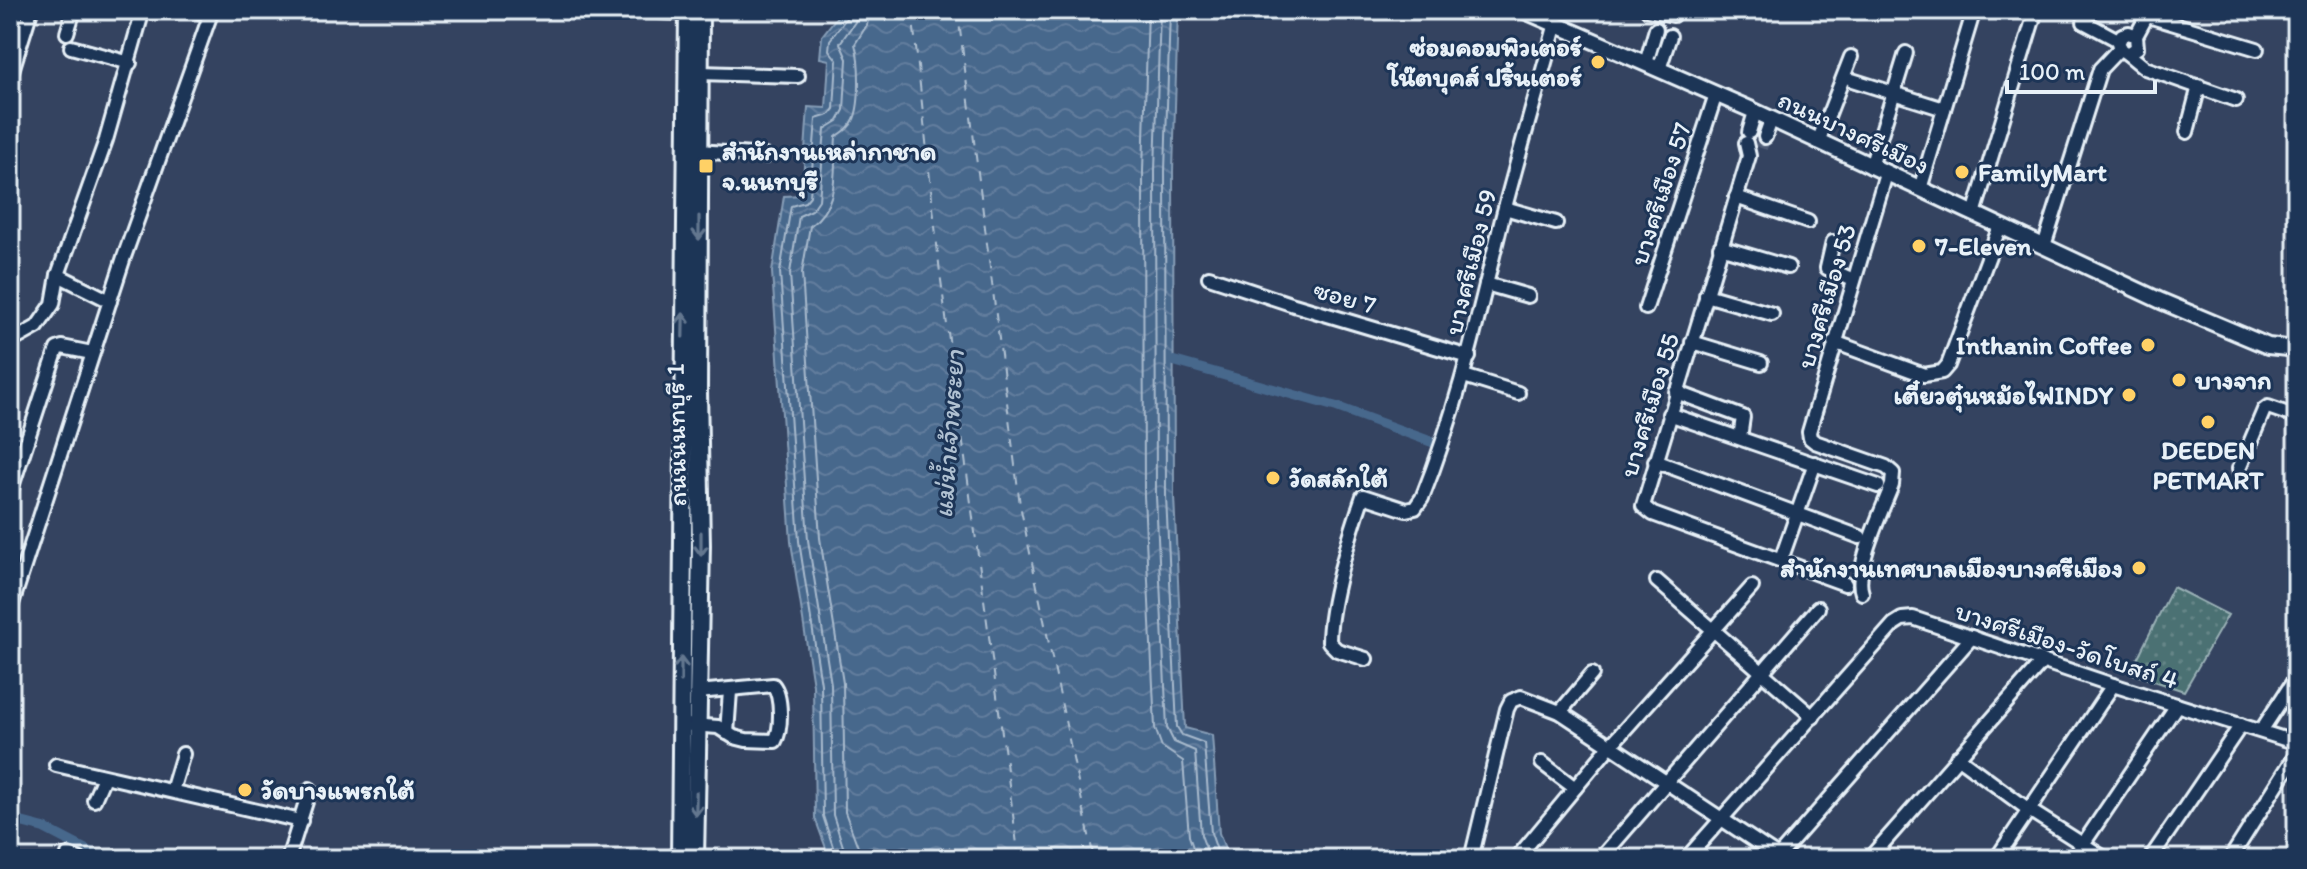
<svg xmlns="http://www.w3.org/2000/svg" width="2307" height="869" font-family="Itim,'Playpen Sans Thai',sans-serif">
<defs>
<pattern id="grass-dots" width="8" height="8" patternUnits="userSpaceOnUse" patternTransform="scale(2)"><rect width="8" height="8" fill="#4c7173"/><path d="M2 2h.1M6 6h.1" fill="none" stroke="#668688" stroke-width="1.8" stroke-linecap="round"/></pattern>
<pattern id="water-waves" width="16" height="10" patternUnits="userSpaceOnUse" patternTransform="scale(2)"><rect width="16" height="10" fill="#47678c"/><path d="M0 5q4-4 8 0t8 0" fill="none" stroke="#627d9d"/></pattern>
</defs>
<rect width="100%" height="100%" fill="#344360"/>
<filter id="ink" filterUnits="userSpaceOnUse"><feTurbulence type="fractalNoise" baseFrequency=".0125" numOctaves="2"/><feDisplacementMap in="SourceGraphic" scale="16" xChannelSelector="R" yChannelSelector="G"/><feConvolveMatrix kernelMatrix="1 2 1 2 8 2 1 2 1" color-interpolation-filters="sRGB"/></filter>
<g filter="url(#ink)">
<polygon fill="url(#grass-dots)" stroke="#9ab1b6" stroke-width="2" points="2173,587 2228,615 2184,691 2130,673"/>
<polygon fill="url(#water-waves)" stroke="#879eb7" stroke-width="2" points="842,10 1178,10 1173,171 1174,496 1185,728 1212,735 1219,833 1229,859 830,859 815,818 813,685 791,542 772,272 784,196 802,195 808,107 826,108 829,60 820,58 822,36"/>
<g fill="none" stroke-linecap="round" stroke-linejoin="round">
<g stroke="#a8bacd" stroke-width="2">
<polyline points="1148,10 1143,171 1144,496 1155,728 1162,747 1183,761 1189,836 1197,859"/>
<polyline points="1160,10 1155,171 1156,496 1167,728 1174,742 1195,751 1201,835 1210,859"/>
<polyline points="1170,10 1165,171 1166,496 1177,727 1182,735 1204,743 1211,833 1220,859"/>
<polyline points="837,859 823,816 821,684 799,541 780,272 791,206 805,202 810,196 816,119 829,115 834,109 837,60 829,50 830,40 847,17 848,10"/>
<polyline points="847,859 833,815 831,684 808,540 790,273 799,216 812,210 819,200 825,129 838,121 844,110 847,59 840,43 855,22 858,10"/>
<path d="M 860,859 L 858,847 L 845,812 L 843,683 L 820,538 L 802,273 L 810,226 C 841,203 833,172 836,137 C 843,132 850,128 854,119 C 861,103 860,60 855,44 L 867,25 L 870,10"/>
</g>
<g stroke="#47678c" stroke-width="10">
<polyline points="1174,361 1337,407 1432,442"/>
<polyline points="10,819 44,828 94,854 100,859"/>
</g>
<g stroke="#b0c1d2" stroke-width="2" stroke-dasharray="10 8" stroke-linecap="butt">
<polyline points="912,10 940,273 1019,859"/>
<polyline points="955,10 959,22 1020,505 1094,859"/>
</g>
<polyline stroke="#4f5d77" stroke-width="12" stroke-dasharray="12 6" stroke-linecap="butt" points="1761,148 1765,137"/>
<defs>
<g id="minor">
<polyline points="596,10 688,13"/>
<polyline points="1648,10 1673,15"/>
<polyline points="2148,16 2257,49"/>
<polyline points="2084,22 2118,40"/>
<polyline points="67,33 74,10"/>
<polyline points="2136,36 2129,33 2122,35 2118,43 2122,50 2128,54 2137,48 2136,36 2150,10"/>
<polyline points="71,47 130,63"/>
<polyline points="2128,54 2145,68 2236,100"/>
<polyline points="1646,63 1656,29"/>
<polyline points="1659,69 1670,36"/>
<polyline points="700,73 798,76"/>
<polyline points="10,77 31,10"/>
<polyline points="1852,80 1944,109"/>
<polyline points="1749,132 1755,112"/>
<polyline points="2187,132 2199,86"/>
<polyline points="1765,137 1771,120"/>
<polyline points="1818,142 1851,57"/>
<polyline points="1746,143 1749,156 1643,506 1653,514 1845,584"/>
<polyline points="699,151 765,156"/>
<polyline points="1871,167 1906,53"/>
<polyline points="1920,189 1974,10"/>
<polyline points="1736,197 1808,222"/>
<polyline points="1505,208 1556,223"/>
<polyline points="1974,214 2036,10"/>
<polyline points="1833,242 1827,268 1853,280"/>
<polyline points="2044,246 2100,69 2120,48"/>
<polyline points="1720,247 1788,267"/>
<polyline points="58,275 110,301"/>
<polyline points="1209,277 1294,305 1469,357"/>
<polyline points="1486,284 1528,296"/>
<polyline points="1706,295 1772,314"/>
<polyline points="1646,308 1716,94"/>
<polyline points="10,342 37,327 53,304 58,275 106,140 143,10"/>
<polyline points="1692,342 1761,363"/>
<polyline points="1834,342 1924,375 1942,372 1948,365 2000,226"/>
<polyline points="1464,376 1518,393"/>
<polyline points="1676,392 1743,417 1740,438"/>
<polyline points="1669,414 1878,486"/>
<polyline points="1655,461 1860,537"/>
<polyline points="2239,469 2264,410 2268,407 2297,417"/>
<polyline points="10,493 57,349 62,347 92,353"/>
<polyline points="1781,560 1815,463"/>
<polyline points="1657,581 1813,717"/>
<path d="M 1862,593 C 1853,571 1883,508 1892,485 L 1893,473 L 1886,467 L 1815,442 L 1810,438 L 1809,432 L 1886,174"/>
<polyline points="10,610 124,257 210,16 195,10"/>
<path d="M 1366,659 L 1337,650 L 1329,642 C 1329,604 1350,533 1363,496 L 1406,510 L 1415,508 L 1422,498 C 1458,408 1478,317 1501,223 C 1518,156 1538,89 1556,23"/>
<polyline points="1560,712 1592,674"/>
<path d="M 691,725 L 718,727 L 734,737 L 746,740 L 775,741 C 782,729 782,696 773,685 L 698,692"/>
<polyline points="2261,731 2297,676"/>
<polyline points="727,733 730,691"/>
<polyline points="1957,757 2029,810 2106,859"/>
<polyline points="1542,763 1575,788"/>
<polyline points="56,765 301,821"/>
<polyline points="172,791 183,754"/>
<polyline points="94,800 104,777"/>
<polyline points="68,855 79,859"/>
<polyline points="1778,857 1972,637"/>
<polyline points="288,859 310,789"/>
<polyline points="1471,859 1507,709 1511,701 1521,697 1560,712 1782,859"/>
<polyline points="1516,859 1610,746 1752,587"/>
<polyline points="1600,859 1818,608"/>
<polyline points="1686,859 1894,624 1902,619 1913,618 2113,685 2297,743"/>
<polyline points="1869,859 2043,661"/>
<polyline points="1996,859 2113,685"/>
<polyline points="2073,859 2177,705"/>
<polyline points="2150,859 2241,725"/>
<polyline points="2230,859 2297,753"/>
</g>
<polyline id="tertiary" points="1523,10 1752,110 2161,301 2268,346 2297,349"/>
<g id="secondary">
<polyline points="680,859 688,10"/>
<polyline points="695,859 701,545 698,391 700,10"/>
</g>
</defs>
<use href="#minor" stroke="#e8f1f8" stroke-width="18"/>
<use href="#tertiary" stroke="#e8f1f8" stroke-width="20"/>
<use href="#secondary" stroke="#e8f1f8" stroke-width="22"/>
<use href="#minor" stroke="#1d3557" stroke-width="12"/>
<use href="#tertiary" stroke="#1d3557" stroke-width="14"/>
<use href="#secondary" stroke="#1d3557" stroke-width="16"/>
</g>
<defs><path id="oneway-shaft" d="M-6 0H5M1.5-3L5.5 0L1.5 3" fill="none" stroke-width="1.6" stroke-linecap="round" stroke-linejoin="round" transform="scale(2)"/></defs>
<g stroke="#64778f">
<use href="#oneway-shaft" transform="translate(699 228) rotate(90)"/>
<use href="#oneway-shaft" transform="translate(683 325) rotate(-89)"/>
<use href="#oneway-shaft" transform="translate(701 544) rotate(90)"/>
<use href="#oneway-shaft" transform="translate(681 669) rotate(-90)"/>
<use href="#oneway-shaft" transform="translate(696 804) rotate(91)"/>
</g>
</g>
<g fill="#ffd166" stroke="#1d3557" stroke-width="3">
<circle cx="1598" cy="62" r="8"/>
<rect x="698" y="158" width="16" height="16" rx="4"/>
<circle cx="1962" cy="172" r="8"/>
<circle cx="1919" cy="246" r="8"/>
<circle cx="2148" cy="345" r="8"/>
<circle cx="2179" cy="380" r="8"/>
<circle cx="2129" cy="395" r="8"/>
<circle cx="2208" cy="422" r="8"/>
<circle cx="1273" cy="478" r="8"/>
<circle cx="2139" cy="568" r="8"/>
<circle cx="245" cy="790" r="8"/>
</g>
<g text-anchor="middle" stroke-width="6" stroke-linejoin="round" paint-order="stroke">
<g font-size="26" font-weight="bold" fill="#e8f1f8" stroke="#1d3557" text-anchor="start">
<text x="1582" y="56" text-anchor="end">ซ่อมคอมพิวเตอร์<tspan x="1582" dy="30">โน๊ตบุคส์ ปริ้นเตอร์</tspan></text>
<text x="722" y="160">สำนักงานเหล่ากาชาด<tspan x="722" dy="30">จ.นนทบุรี</tspan></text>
<text x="1978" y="181">FamilyMart</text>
<text x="1935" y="255">7-Eleven</text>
<text x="2132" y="354" text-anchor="end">Inthanin Coffee</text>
<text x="2195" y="389">บางจาก</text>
<text x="2113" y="404" text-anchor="end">เตี๋ยวตุ๋นหม้อไฟINDY</text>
<text x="2208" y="459" text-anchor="middle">DEEDEN<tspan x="2208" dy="30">PETMART</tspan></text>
<text x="1289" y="487">วัดสลักใต้</text>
<text x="2123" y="577" text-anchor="end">สำนักงานเทศบาลเมืองบางศรีเมือง</text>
<text x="261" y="799">วัดบางแพรกใต้</text>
</g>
<g font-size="26" fill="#e8f1f8" stroke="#1d3557">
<text transform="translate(1854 132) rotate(25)" y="9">ถนนบางศรีเมือง</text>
<text transform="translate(1660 194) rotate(-72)" y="9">บางศรีเมือง 57</text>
<text transform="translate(1470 262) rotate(-76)" y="9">บางศรีเมือง 59</text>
<text transform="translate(1826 296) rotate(-73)" y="9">บางศรีเมือง 53</text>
<text transform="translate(1345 297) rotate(16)" y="9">ซอย 7</text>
<text transform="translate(1649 405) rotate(-73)" y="9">บางศรีเมือง 55</text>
<text transform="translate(676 435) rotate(-91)" y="9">ถนนนนทบุรี 1</text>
<text transform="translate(2067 645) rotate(18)" y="9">บางศรีเมือง-วัดโบสถ์ 4</text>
</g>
<g font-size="28" font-style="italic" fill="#b0c1d2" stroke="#1d3557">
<text transform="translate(948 434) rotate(-86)" y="10">แม่น้ำเจ้าพระยา</text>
</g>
</g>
<rect width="2307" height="869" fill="none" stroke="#1d3557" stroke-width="40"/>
<rect x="20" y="20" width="2267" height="829" fill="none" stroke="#e8f1f8" stroke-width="3" filter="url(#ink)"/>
<path d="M2007 80v12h148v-12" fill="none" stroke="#e8f1f8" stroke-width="4"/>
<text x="2019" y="80" font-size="24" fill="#e8f1f8" stroke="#1d3557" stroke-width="6" paint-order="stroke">100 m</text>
</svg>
